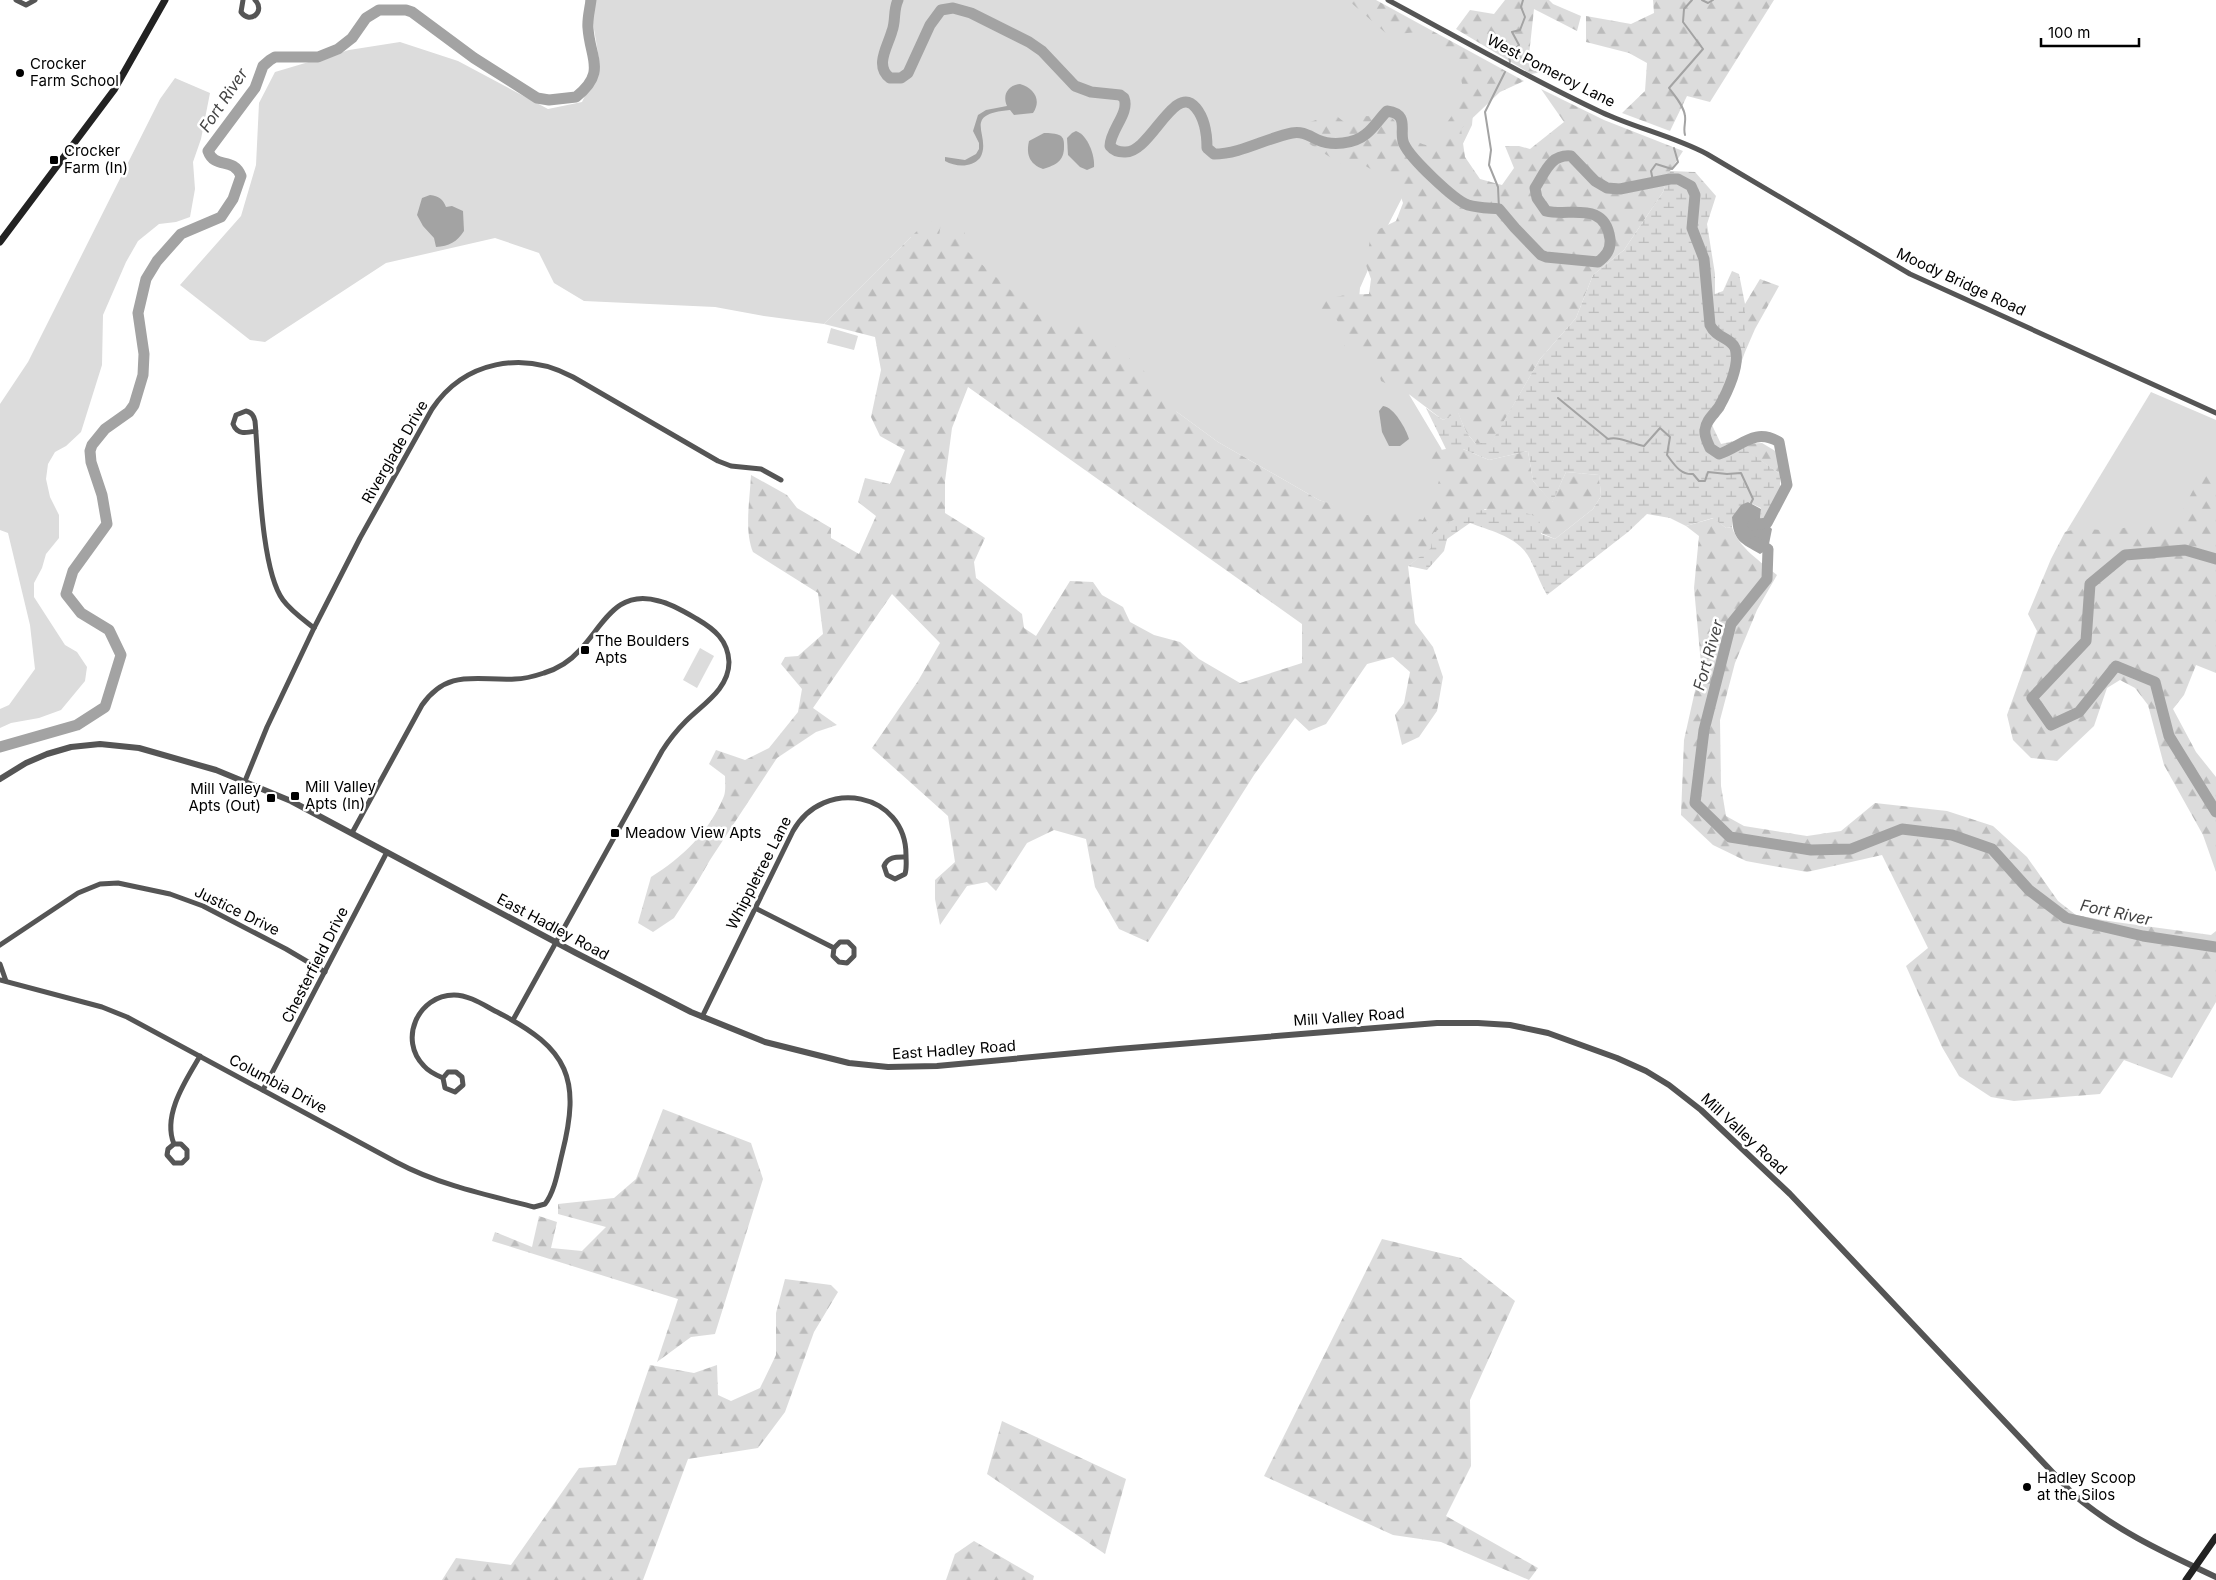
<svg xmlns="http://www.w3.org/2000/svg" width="2216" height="1580" font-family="Inter,sans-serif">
<defs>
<pattern id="forest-firs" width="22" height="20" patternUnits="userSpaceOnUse" patternTransform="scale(1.25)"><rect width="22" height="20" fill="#dcdcdc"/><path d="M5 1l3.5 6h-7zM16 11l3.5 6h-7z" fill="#bbb"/></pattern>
<pattern id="wetland-marsh" width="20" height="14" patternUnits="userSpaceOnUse" patternTransform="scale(1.25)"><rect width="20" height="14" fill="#dcdcdc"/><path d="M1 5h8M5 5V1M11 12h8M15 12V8" fill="none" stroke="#bbb"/></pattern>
</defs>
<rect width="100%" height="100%" fill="#fff"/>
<g fill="#dcdcdc">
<polygon points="585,0 1371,0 1461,48 1475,90 1472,125 1459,152 1403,196 1386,229 1360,288 1358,309 1441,448 1453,479 1415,535 1319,500 1218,442 1177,412 911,237 824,324 764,316 715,307 584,301 554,283 539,253 495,238 386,263 265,342 250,340 180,285 241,216 256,165 259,103 275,72 349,50 400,42 458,61 548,109 582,102 600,65 593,23"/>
<polygon points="175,78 210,93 201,139 193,162 195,189 190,217 176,222 159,224 138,241 126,262 103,315 102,365 81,432 66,446 55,452 48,464 46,479 50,497 59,515 59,538 46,554 42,568 34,583 34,597 65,645 77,652 87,667 85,681 61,710 39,718 11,723 0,728 0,709 9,705 35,669 30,625 8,533 0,530 0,404 28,362 160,99"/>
<polygon points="831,328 858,336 854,350 827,343"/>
<polygon points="2151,392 2216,420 2216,554 2066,532"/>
<polygon points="700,648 714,656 697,688 683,680"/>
</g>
<g fill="url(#forest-firs)" fill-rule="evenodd">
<path d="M 1348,0 L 1376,0 L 1524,81 L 1500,92 L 1461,129 L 1465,157 L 1480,179 L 1502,185 L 1514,168 L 1505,146 L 1519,146 L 1530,149 L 1564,122 L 1541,89 L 1604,120 L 1683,151 L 1670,171 L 1663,192 L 1624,250 L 1593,275 L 1576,318 L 1540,359 L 1491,444 L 1475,443 L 1466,432 L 1458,413 L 1443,420 L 1410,395 L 1381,381 L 1375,357 L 1344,346 L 1345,332 L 1334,316 L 1308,311 C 1332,295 1339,295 1369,294 L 1371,279 L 1366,265 L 1371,233 L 1396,221 L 1403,203 L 1397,185 L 1364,165 L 1350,170 L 1305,141 L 1307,123 L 1334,114 L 1348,125 L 1366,116 L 1392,118 C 1411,141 1415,144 1445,149 L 1446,124 L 1465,97 L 1455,52 L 1417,32 L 1388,35 Z"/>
<polygon points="1505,0 1549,0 1553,4 1581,16 1577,31 1534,9 1529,55 1542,72 1531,74 1456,29 1470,10 1494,14"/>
<polygon points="1653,0 1774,0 1710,102 1687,96 1670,131 1622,113 1645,91 1647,63 1629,53 1586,42 1586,16 1631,24 1654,13"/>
<path d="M 942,216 L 939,236 L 944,236 L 964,225 L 967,251 L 1045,321 L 1061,325 L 1090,324 L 1145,372 L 1177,412 L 1218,442 L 1319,500 L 1367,515 L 1399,507 L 1407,516 L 1423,520 L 1434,497 L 1441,474 L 1425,453 L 1446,449 L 1463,449 L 1489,460 L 1528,451 L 1533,481 L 1552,502 L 1566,472 L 1599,475 L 1601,496 L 1593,509 L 1555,539 L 1485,509 L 1408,566 L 1415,623 L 1433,647 L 1443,677 L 1437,711 L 1419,737 L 1402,745 L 1395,715 L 1404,703 L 1410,672 L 1393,657 L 1367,664 L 1326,724 L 1309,731 L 1295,718 L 1254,775 L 1148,942 L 1119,929 L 1095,887 L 1086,839 L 1054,830 L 1027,843 L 996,891 L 987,882 L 967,886 L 940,925 L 935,899 L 935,880 L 955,862 L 948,816 L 872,748 L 918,681 L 940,643 L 892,594 L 813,708 L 837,725 L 816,732 L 777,758 L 710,860 L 698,881 L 674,918 L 653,932 L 638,923 L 651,877 C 682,858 710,831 724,796 C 726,790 725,782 725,776 L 709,764 L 716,750 L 745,760 L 769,748 L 798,712 L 802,689 L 781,664 L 785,657 L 798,656 L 823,634 L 818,593 L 753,552 C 744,530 750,499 751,475 L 787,495 L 797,508 L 831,528 L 831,538 L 859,554 L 876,516 L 858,502 L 865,478 L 890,484 L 905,450 L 880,436 L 871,417 L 881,370 L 875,337 L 824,324 L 919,229 ZM 968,387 L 1302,624 L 1302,663 L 1240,683 L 1199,659 L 1180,642 L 1154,635 L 1130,622 L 1123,607 L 1102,595 L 1093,582 L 1070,581 L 1036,636 L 1024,628 L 1022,614 L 976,578 L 974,562 L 985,538 L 945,513 L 945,481 L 952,428 Z"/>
<polygon points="1760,279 1779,286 1755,329 1745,352 1745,304"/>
<polygon points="1762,443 1777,452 1780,474 1741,447 1744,444"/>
<polygon points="2203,471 2216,478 2216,673 2196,665 2184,695 2173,709 2196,752 2216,777 2216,872 2203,835 2164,765 2148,705 2135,688 2120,680 2107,688 2094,726 2057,761 2031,758 2013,740 2007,715 2037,631 2028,614 2051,559 2065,532 2079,528 2111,531 2144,523 2176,523"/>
<path d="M 1714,518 L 1726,528 L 1732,527 C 1738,547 1761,562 1777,575 L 1757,610 L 1735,663 L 1720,720 L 1721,786 L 1726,816 L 1744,826 L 1807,836 L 1841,831 L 1875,803 L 1947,811 L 1993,826 L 2027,857 L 2058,901 L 2076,915 L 2108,921 L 2211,935 L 2216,931 L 2216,1002 L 2172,1078 L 2124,1060 L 2100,1094 L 2014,1101 L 1991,1097 L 1959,1076 L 1942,1047 L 1906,966 L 1928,948 L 1882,855 L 1807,872 L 1746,861 L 1713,845 L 1681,815 L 1684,740 L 1701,664 L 1694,588 L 1699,536 L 1686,526 Z"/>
<polygon points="663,1109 751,1143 763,1179 715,1334 691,1337 657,1362 678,1299 492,1241 495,1232 532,1247 539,1216 557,1222 551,1248 582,1251 606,1227 558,1214 558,1204 614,1198 636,1179"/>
<polygon points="1382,1239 1461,1258 1515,1301 1470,1400 1471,1466 1446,1516 1538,1568 1529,1580 1441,1542 1393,1535 1264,1476"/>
<polygon points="785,1279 831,1285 838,1292 814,1332 785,1412 758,1448 688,1459 643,1580 442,1580 456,1558 511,1565 579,1468 616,1465 650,1365 694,1373 717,1365 718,1395 731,1401 760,1388 776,1355 776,1313"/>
<polygon points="1002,1421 1126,1479 1105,1554 987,1474"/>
<polygon points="974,1541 1034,1576 1033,1580 946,1580 955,1554"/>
</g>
<path fill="url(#wetland-marsh)" d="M 1670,171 L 1695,172 L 1716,196 L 1707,224 L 1715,274 L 1715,294 L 1723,291 L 1732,271 L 1739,274 L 1745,304 L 1745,352 L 1724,410 L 1712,425 L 1721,444 L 1734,441 L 1780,474 L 1780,492 L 1767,523 L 1760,518 L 1761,508 L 1748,502 L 1732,517 L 1732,527 L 1726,528 L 1713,518 L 1686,526 L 1670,518 L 1647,514 L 1628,532 L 1547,595 C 1540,583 1536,571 1530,559 C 1519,537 1491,531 1470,523 L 1447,539 L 1444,551 L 1427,570 L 1408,566 L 1431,548 L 1433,533 C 1441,528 1450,521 1459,517 C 1481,506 1518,507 1539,518 L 1541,534 L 1555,539 L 1593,509 L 1601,496 L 1599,475 L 1566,472 L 1552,503 L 1533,481 L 1528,451 L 1489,460 L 1463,449 L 1446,449 L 1426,408 L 1443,420 L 1458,412 L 1466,432 L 1475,443 L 1491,443 L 1540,359 L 1576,318 L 1593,275 L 1624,250 L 1663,192 Z"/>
<g fill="#a3a3a3">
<path d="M 1020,84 C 1034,88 1042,100 1033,113 L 1014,115 L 1010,110 C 959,114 993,136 980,158 C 971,168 956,167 945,161 L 945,157 L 965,160 L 976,154 L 979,149 L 979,143 L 973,131 L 978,115 L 986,110 L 1007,106 C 1002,95 1008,85 1020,84 Z"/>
<path d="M 1076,131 C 1088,135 1095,156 1094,167 L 1087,170 L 1080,167 L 1068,155 L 1067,138 L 1072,133 Z"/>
<path d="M 1044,133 C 1049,133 1056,133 1061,136 C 1064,139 1064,142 1064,147 C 1064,161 1056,165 1043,169 C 1029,164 1026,154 1029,141 Z"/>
<path d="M 430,195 C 439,196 443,199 446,207 L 452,206 L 463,211 L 464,231 C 457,242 449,246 436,247 L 434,238 L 423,226 L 417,215 L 422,198 Z"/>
<path d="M 1383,406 C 1394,407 1406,429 1409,439 L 1400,446 L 1389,446 L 1382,432 L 1379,411 Z"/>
<path d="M 1748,502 L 1761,509 L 1760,518 L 1772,529 L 1768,549 L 1760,554 C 1741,543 1733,541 1732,517 L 1741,505 Z"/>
</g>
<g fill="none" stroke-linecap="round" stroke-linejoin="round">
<g stroke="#a3a3a3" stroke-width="2">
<polyline points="1702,0 1708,3 1713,0"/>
<polyline points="1510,62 1509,56 1519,45 1512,32 1520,30 1525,17 1521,7 1523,0"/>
<path d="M 1685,135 C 1683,128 1686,123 1685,116 C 1684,106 1675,96 1669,88 L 1703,49 L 1683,22 L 1684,9 L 1692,0"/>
<polyline points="1653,181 1651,171 1656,164 1672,169 1678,162 1674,148"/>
<polyline points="1499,209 1498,187 1489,165 1491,150 1485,112 1505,72"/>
<path d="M 1558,398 L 1608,439 C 1620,436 1632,444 1644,446 L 1660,428 L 1670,437 L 1667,455 C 1674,464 1680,475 1693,474 L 1699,481 L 1705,481 L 1708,472 L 1727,474 L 1741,473 L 1753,499 L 1751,503"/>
</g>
<g stroke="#a3a3a3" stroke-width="11">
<path d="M 898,0 C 893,10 896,21 892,31 C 888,46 874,66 890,78 L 901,78 L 908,73 L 930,25 L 941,10 L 953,8 L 971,13 L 1029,42 L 1042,51 L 1075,86 L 1091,92 L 1120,95 L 1124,98 C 1130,113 1110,130 1110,146 C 1114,151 1118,152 1124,152 C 1150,155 1174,81 1196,108 C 1205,119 1207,134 1207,148 L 1214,154 C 1241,154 1266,138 1292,133 C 1303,131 1309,136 1318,140 C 1332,146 1354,144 1366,134 C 1374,128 1380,118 1387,111 C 1411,114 1398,132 1404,144 C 1410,158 1454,200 1468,205 C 1478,208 1489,208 1499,209 L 1515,228 L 1541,255 L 1546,257 L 1598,262 C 1606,256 1611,250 1610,239 C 1605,200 1569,217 1546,211 L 1537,198 L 1535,188 C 1545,173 1550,154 1571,156 L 1595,181 L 1607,188 L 1620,189 L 1670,179 L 1678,179 L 1691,186 L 1695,195 L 1692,228 L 1704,259 L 1710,325 C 1716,338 1731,338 1735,348 C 1741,364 1727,393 1719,407 C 1714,414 1706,420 1705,430 C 1704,436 1708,443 1710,448 L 1719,454 C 1741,447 1754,427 1779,442 L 1787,485 L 1767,523 L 1753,525"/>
<polyline points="1755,542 1768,549 1767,579 1731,624 1704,730 1695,803 1730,837 1811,850 1851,849 1902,829 1952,835 1992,849 2029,890 2066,918 2143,936 2216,947"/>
<polyline points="2216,559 2185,550 2125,555 2090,584 2086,641 2032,698 2051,725 2079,712 2116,666 2155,682 2169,736 2216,812"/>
<path d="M 0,747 L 77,725 L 105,707 L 121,655 L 109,630 L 81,613 L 66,594 L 73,571 L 107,524 L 102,495 L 91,462 L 90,451 L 92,445 L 105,429 L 129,412 L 134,405 L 143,375 L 144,354 L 138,313 L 146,279 L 157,261 L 181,234 L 221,217 L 233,199 L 241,176 C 233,156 215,170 208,151 L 255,88 L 263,66 L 270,60 L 275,57 L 318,57 L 338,49 L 352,38 L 366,18 L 379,10 L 406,10 L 412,12 L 474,58 L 537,98 L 549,100 L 576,97 C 607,72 590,59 588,28 C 587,19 590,9 591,0"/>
</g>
<g stroke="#555" stroke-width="5">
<polyline points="16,0 26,5 35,0"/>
<path d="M 243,0 L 241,12 C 250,25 266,11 255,0"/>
<path d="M 1388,0 C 1459,38 1528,78 1601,112 C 1635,128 1673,136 1707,154 L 1910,274 L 2216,413"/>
<path d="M 256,431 C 246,433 237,435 233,424 L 236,415 L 246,411 C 251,412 254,416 255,421 C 259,463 260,569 283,600 C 291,611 304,620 314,628"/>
<path d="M 245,781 L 267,727 L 314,628 L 360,538 L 432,409 C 464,361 523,350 573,377 L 718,461 L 731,466 L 761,469 L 781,480"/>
<path d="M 352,833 L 422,705 C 448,668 477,681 515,679 C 524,679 535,676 544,673 C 557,669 570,661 579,651 C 603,626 616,588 659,601 C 672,604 685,612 697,619 C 714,629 728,640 729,662 C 729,689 703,704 686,721 C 677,730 669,740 662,751 L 513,1020"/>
<polyline points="755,908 834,948 833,956 839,962 847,963 854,956 854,948 848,942 840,942 834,948"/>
<polyline points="0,945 78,893 100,884 118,883 170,894 203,906 286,949 325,972"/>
<polyline points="0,964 6,981"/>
<path d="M 0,980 L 102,1007 L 127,1017 L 396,1162 C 439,1185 487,1195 534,1207 L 545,1204 C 555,1191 558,1170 562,1154 C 581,1079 569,1049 499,1013 C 485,1006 470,995 454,995 C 418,995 398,1040 424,1066 C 429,1072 436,1075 443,1078 L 445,1088 L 455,1092 L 463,1085 L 462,1077 L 456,1072 L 448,1072 L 443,1078"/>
<path d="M 702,1017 L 793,831 C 824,776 906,793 906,855 C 906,862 907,868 905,874 L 895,879 L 887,875 L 884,866 C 888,856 897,857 906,857"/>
<polyline points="263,1090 387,852"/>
<path d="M 174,1144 L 181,1144 L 187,1150 L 187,1158 L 182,1163 L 174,1163 L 167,1155 L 168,1149 L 174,1144 C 162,1115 186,1080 200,1056"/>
</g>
<path stroke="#555" stroke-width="6" d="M 0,779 L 26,763 L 47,754 L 71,747 L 100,744 L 139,748 L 216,770 L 291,801 L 576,953 L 691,1012 L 765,1042 L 849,1063 L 888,1067 L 937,1066 L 1118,1049 L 1437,1023 L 1478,1023 L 1510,1025 L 1548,1033 L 1617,1058 L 1646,1071 L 1669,1085 L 1701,1110 L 1790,1194 L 2073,1494 C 2116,1531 2165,1553 2216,1577"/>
<g stroke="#222" stroke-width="7">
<polyline points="0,242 114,90 165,0"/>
<polyline points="2186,1580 2216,1537"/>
</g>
</g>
<g fill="#000" stroke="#fff" stroke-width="2">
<circle cx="20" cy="73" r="5"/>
<rect x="49" y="155" width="10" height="10" rx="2.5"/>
<rect x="580" y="645" width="10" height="10" rx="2.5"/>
<rect x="290" y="791" width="10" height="10" rx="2.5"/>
<rect x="266" y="793" width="10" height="10" rx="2.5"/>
<rect x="610" y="828" width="10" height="10" rx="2.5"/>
<circle cx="2027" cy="1487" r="5"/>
</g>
<g text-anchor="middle" stroke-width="5" stroke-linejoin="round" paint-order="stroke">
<g font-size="15" fill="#000" stroke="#fff" text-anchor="start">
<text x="30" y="69">Crocker<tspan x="30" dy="17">Farm School</tspan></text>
<text x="64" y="156">Crocker<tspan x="64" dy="17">Farm (In)</tspan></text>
<text x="595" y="646">The Boulders<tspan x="595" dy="17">Apts</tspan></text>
<text x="305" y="792">Mill Valley<tspan x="305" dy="17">Apts (In)</tspan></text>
<text x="261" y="794" text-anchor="end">Mill Valley<tspan x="261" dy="17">Apts (Out)</tspan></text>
<text x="625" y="838">Meadow View Apts</text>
<text x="2037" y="1483">Hadley Scoop<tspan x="2037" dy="17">at the Silos</tspan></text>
</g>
<g font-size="15" fill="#000" stroke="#fff">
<text transform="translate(1551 71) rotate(27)" y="5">West Pomeroy Lane</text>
<text transform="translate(1961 282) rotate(25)" y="5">Moody Bridge Road</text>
<text transform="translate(395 452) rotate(-60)" y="5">Riverglade Drive</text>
<text transform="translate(759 873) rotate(-63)" y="5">Whippletree Lane</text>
<text transform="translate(237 911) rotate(26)" y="5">Justice Drive</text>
<text transform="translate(553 927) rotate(28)" y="5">East Hadley Road</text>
<text transform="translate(315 965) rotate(-63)" y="5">Chesterfield Drive</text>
<text transform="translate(1349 1017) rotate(-4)" y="5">Mill Valley Road</text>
<text transform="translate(954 1050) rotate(-4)" y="5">East Hadley Road</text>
<text transform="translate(278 1084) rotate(28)" y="5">Columbia Drive</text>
<text transform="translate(1744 1134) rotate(43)" y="5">Mill Valley Road</text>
</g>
<g font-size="16" font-style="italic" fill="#444" stroke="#fff">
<text transform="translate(223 100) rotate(-56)" y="6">Fort River</text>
<text transform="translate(1708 655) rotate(-74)" y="6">Fort River</text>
<text transform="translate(2116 912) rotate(12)" y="6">Fort River</text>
</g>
</g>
<path d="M2041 38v8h98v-8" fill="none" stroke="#000000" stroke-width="2.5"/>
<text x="2048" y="38" font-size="15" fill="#000000" stroke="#ffffff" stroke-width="4" paint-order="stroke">100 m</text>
</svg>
